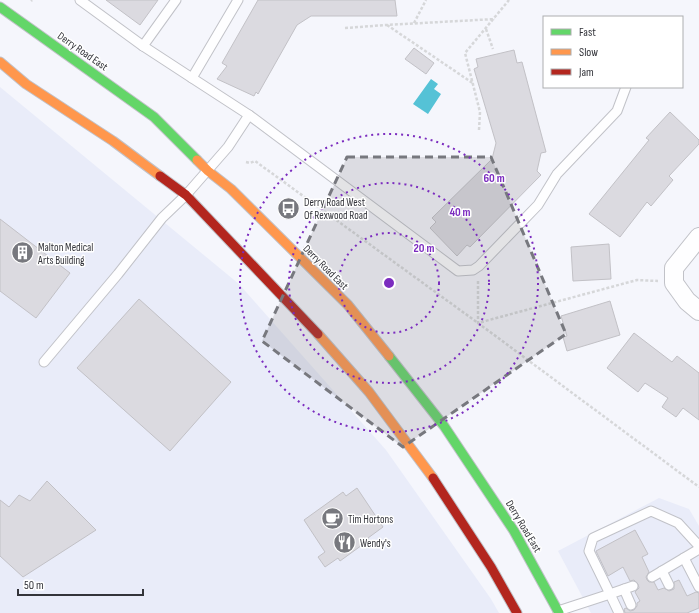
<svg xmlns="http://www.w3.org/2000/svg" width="699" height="613" font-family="'Sofia Sans Condensed',sans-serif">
<rect width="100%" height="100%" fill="#f5f6fc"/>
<g fill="#e9ecf9">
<polygon points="0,87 239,284 386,450 491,599 499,613 0,613"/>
<polygon points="659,498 689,509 699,526 699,613 591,613 558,551"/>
</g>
<polygon fill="#55c2d6" points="431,79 438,84 434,89 441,94 428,114 413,104"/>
<g fill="#dbdae0" stroke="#c2c1c6">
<polygon points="106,0 158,0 140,25"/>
<polygon points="258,0 395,0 397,16 311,16 297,25 258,94 256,92 254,96 217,79 227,66 222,63"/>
<polygon points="414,48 434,63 426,74 405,59"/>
<polygon points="514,50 517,63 522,62 546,152 541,153 537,171 541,175 470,247 467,245 457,256 430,228 436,222 432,218 492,159 496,143 474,69 478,67 476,59"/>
<polygon points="670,112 699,140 699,144 669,176 673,180 651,206 647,202 620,237 589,214 649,140 646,138"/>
<polygon points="0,219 70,273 36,318 0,291"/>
<polygon points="609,244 611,279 573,281 571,247"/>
<polygon points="139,299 231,382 170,451 77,368"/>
<polygon points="610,301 620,335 567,351 563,337 567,336 561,316"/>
<polygon points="634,333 672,362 677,356 699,373 699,420 683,408 676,417 662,407 668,398 645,383 638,392 607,368"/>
<polygon points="47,481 96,530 23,577 0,556 0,500 9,507 19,495 30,501"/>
<polygon points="357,488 383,527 368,538 369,540 340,561 338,558 325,567 318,557 325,552 304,520 343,492 346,496"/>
<polygon points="635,530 648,554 642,557 649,572 646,577 647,580 649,582 654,582 658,590 664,588 669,591 674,589 674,582 679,580 687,596 696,592 699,593 699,608 687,613 625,613 624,609 626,608 630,611 634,610 637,606 637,603 640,601 635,592 639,588 638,584 634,580 630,581 623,567 608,576 596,551"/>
</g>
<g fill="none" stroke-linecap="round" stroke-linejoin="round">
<defs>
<g id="lane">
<polyline points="80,0 143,46 192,78"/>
<polyline points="238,0 192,78 249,115 458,271 473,270 479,266 538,205 557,174 617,111 626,87"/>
<polyline points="143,46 176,0"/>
<polyline points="44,362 118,274 162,218 186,195 228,147 249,115"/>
<polyline points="684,558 699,587"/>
<polyline points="662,571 669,585"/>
<polyline points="652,577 699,549"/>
<polyline points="633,586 610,594 589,551 593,538 651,511 678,523 699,546"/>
<polyline points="624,589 631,605"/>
<polyline points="558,611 610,594 619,613"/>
</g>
<polyline id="street" points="699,237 674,268 674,283 687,301 699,311"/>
<g id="fast">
<polyline points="0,7 154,117 197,160"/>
<polyline points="389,356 444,426 514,531 559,613"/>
</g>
<g id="slow">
<polyline points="0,62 26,84 113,141 160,176"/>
<polyline points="197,160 208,171 231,189 348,305 389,356"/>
<polyline points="318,334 369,392 433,478"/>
</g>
<g id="jam">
<polyline points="160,176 186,195 318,334"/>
<polyline points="433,478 491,567 517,613"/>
</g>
</defs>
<use href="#lane" stroke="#c1c2c8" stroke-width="11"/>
<use href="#street" stroke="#c1c2c8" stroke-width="20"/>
<use href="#fast" stroke="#c1c2c8" stroke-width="11"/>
<use href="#slow" stroke="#c1c2c8" stroke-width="11"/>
<use href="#jam" stroke="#c1c2c8" stroke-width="11"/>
<g stroke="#d6d7d9" stroke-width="2.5" stroke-dasharray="3 2" stroke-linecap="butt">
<polyline points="31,1 32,0"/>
<polyline points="414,23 426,0"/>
<polyline points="387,25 474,84"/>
<polyline points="345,28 386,25 495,19"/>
<polyline points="486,29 493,49"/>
<polyline points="479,130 480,112 465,53 509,0"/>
<polyline points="246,162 250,163 255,161 478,323 699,487"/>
<polyline points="478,281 478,323 637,280 658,281"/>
</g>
<use href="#lane" stroke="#fefeff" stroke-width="9"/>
<use href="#street" stroke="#fefeff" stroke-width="18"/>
<use href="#fast" stroke="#63d668" stroke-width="9"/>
<use href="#slow" stroke="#ff974d" stroke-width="9"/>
<use href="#jam" stroke="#b3261e" stroke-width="9"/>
</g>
<path fill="#77787e" fill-opacity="0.2" stroke="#77787e" stroke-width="3" stroke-dasharray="8 5" stroke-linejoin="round" d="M 347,157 L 491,157 L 566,334 L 403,447 L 262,341 Z"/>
<g fill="none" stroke="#7b2cbf" stroke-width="2" stroke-dasharray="2 4">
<circle cx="389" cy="283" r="50"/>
<circle cx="389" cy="283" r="100"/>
<circle cx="389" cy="283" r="149"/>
</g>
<defs>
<symbol id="bus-disc" viewBox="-11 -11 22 22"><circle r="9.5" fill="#77787e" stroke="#fff"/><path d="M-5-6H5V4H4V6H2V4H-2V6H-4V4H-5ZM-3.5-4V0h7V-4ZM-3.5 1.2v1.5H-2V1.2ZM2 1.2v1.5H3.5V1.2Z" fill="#fff"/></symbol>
<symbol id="building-disc" viewBox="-11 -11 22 22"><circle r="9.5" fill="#77787e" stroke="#fff"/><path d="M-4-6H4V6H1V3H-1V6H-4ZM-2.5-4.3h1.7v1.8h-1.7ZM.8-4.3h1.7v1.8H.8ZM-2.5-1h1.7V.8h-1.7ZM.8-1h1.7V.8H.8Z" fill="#fff"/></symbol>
<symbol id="cafe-disc" viewBox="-11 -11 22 22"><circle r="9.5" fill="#77787e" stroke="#fff"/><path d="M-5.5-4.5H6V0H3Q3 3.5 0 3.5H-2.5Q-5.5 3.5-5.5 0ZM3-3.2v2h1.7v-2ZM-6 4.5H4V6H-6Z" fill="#fff"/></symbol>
<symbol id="restaurant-disc" viewBox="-11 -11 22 22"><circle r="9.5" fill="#77787e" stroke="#fff"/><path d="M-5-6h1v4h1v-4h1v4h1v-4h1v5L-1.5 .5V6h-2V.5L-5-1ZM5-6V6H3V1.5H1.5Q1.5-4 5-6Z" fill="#fff"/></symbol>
</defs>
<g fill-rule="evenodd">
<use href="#bus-disc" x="276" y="196" width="25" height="25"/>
<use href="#building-disc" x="10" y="240" width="25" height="25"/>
<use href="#cafe-disc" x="320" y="506" width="25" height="25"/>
<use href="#restaurant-disc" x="332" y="530" width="25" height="25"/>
</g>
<g text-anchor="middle" stroke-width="3" stroke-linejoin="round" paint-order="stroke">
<g font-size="11" fill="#33343a" stroke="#fff">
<text transform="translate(83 51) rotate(35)" y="4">Derry Road East</text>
<text transform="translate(326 267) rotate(45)" y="4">Derry Road East</text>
<text transform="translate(524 526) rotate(59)" y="4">Derry Road East</text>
</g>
<g font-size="11" fill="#33343a" stroke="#fff" text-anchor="start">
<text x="304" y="206">Derry Road West<tspan x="304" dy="13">Of Rexwood Road</tspan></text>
<text x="38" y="251">Malton Medical<tspan x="38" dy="13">Arts Building</tspan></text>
<text x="348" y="523">Tim Hortons</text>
<text x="360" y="547">Wendy's</text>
</g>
</g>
<circle cx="389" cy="283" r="6" fill="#7b2cbf" stroke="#fff" stroke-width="2"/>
<g font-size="12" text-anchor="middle" font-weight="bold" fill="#7b2cbf" stroke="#fff" stroke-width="3" stroke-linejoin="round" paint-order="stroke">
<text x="494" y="182">60 m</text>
<text x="460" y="216">40 m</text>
<text x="424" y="252">20 m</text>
</g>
<rect x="543" y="16" width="140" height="72" fill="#ffffff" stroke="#adaeb0"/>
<rect x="551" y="29" width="20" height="6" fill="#63d668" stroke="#adaeb0"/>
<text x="579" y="36" font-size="12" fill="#33343a">Fast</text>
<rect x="551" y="49" width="20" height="6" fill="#ff974d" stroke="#adaeb0"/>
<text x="579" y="56" font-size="12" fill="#33343a">Slow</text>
<rect x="551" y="69" width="20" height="6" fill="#b3261e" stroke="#adaeb0"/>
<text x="579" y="76" font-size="12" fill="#33343a">Jam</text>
<path d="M18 589v6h125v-6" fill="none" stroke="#33343a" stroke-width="2"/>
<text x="24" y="589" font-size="12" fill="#33343a" stroke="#ffffff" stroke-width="3" paint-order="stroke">50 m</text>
</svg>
